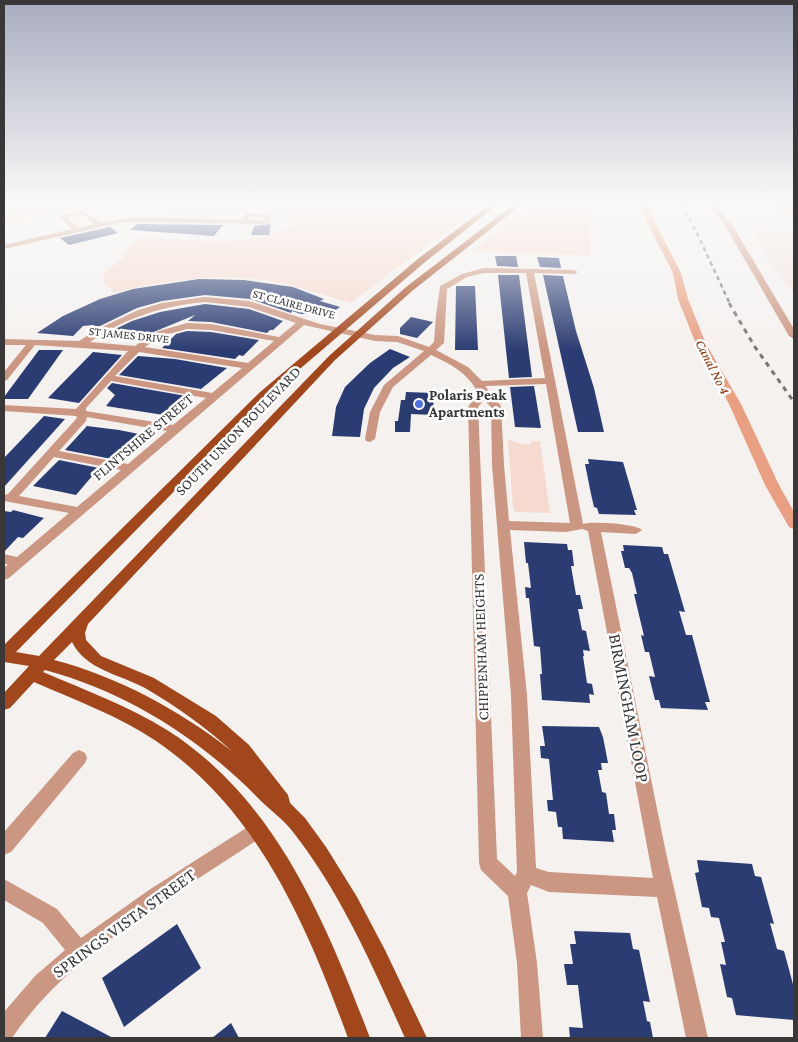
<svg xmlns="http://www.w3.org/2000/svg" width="798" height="1042" font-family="'Crimson Pro',serif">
<rect width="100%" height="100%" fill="#f4f1ef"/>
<polygon fill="#efe3df" points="758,226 794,234 794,294 761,250 756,238"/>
<g fill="#f6dacf">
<polygon points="4,205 104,205 4,224"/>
<path d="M 158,205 L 484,205 L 399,266 L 351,303 C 328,297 305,288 281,283 C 225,272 168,279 114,293 L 104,282 L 105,272 L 122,259 L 129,245 L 141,237 C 194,240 246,249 296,225 L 291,215 C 278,213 264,210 251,210 C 225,209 180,221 158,205 Z"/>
<polygon points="533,205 589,205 591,256 472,251"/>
<path d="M 508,440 C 516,441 522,446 530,444 L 532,441 L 540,441 L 550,513 L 516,512 L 513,508 Z"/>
</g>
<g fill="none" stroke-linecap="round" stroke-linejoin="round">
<polygon fill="#e89f82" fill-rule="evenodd" points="638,205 646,205 681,273 688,299 706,344 741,404 779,485 794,512 794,529 789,527 765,485 729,404 696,344 678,299 673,273"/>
<polygon fill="#e89f82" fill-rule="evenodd" points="775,205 794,205 794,213 777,208"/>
</g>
<g fill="#2b3c73">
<polygon points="137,224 223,225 214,236 130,230"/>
<polygon points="271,224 269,235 251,235 254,226"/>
<polygon points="110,227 118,233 69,245 60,238"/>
<polygon points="495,256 516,256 518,267 497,266"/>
<polygon points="537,257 559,258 561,268 540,267"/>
<polygon points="498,275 519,275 532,377 509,378"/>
<polygon points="543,275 563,276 576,331 594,388 604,432 578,432"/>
<polygon points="199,279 244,280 293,287 324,299 320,301 340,307 327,316 310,311 305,314 301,314 292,311 291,313 250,299 205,295 162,301 137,308 98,327 93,325 83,326 73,336 37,333 63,316 100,299 133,289"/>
<polygon points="456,286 475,286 478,350 455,350"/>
<polygon points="205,304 249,309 283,321 273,330 270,330 267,333 211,322 188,321 195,315 134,340 111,331 132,321 160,312"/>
<polygon points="411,317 433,322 417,338 400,334 400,328"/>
<polygon points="187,331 211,332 259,340 243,356 239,355 235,359 162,348 176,334"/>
<polygon points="390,349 410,357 393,368 374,388 364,409 360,437 332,436 336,407 345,387 370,363"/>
<polygon points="39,350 63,350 28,399 4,399 4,397"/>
<polygon points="93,352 122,355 79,403 48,398"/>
<polygon points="138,356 175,359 227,368 201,389 119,375"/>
<polygon points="112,383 186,396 170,416 106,406 115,395 107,388"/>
<polygon points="534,386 541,428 515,427 510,387"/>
<polygon points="406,392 434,393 433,415 411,414 410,432 395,432 395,421 398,421 401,400 405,400"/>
<polygon points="44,416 65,419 4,487 4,458"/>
<polygon points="87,426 119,430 144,435 117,460 65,450"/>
<polygon points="588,459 623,462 637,510 634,510 636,515 599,514 597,508 594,507 591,494 585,464 589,464"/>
<polygon points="59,460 99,468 76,495 33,486"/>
<polygon points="13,510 44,518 23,538 18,537 4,552 4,511 11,512"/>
<polygon points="524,542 567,544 568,550 572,550 574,566 571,566 576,595 580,595 583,609 578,609 582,630 586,631 590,651 583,650 584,656 583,656 587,683 592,684 594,695 589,694 590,703 542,700 540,674 542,674 540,647 534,646 529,598 526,598 525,587 531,588 528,563 526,563"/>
<polygon points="623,545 662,547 664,554 668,554 685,612 679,611 686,635 692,635 710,702 705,702 708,710 661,708 659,700 655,700 649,676 655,677 649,652 645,652 641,635 644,636 634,594 637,594 632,573 629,568 625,568 621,551 624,551"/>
<polygon points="542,726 599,727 603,737 608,763 601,763 602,770 598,770 602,792 606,793 609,814 614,814 616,830 612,830 614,842 563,839 562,827 558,827 556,812 548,811 547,800 553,800 549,759 541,758 540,746 545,746"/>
<polygon points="697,860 752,864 755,876 761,877 774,924 770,923 777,949 784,951 794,988 794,1020 736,1015 732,998 727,997 720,964 726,965 721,942 725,942 719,918 711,917 709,908 702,907 695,873 699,872"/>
<polygon points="177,924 201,968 124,1027 102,978"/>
<polygon points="574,931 630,933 633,949 639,950 650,1002 643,1001 647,1021 650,1022 653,1038 570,1038 569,1027 583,1028 578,985 567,985 564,964 573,964 570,944 576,944"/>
<polygon points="62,1011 113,1038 45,1038"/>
<polygon points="231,1023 239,1038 212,1038"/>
</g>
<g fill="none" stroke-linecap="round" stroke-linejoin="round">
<g fill="#cb9782" fill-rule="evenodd">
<polygon points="709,205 716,205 734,228 794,329 794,339 789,336 727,229"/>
<path d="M 83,210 L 102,223 L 134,217 L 241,220 L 245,214 L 247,213 L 270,214 L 271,222 L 268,224 L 123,222 L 4,249 L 4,245 L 72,229 L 58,216 ZM 82,214 L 95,224 L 79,228 L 66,217 ZM 250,217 L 265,217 L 265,220 L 248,220 Z"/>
<path d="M 484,268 L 574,270 L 578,272 L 574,274 L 534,273 L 583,524 C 592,521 637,524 642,530 L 636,534 L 601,532 L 666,853 L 708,1038 L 686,1038 L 657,897 L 549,892 L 531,885 L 527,893 L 537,963 L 543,1038 L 521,1038 L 517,963 L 508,896 L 481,870 L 479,863 L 468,407 L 478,393 C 468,373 451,364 431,355 L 393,387 L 380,412 L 375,439 L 370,442 L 366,441 L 365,439 L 370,412 L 384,385 L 424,351 L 397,342 L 375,341 L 304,325 L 9,578 L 4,580 L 4,568 L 8,564 L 4,564 L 4,554 L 17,557 L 69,513 L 4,501 L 4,495 L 8,494 L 77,418 L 76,416 L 4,411 L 4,405 L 76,409 L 128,351 L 35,345 L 7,380 L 4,381 L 4,372 L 26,345 L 4,345 L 4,339 L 79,341 L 98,329 L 138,310 L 162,303 L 205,297 L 249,301 L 320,324 L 375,335 L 398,336 L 429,347 L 434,342 L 436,315 L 440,286 L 462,274 ZM 484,273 L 526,273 L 545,378 L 482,381 L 468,367 L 436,350 L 444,343 L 447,289 L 467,277 ZM 205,302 L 249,307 L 296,323 L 279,337 L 211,324 L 187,323 L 155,332 L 135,346 L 90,342 C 126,317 163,306 205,302 ZM 187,329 L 211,330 L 274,341 L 248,363 L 145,347 L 161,336 ZM 139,352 L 242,368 L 212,393 L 115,376 ZM 111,381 L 206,398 L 173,425 L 86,411 L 86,408 ZM 546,384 L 570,523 L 509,521 L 504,465 L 501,406 L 485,386 ZM 484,400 L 491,407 L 492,465 L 511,695 L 517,872 L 515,876 L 497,859 L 478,407 ZM 87,417 L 167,431 L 128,464 L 59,451 L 86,421 ZM 54,457 L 121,470 L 77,507 L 19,496 ZM 582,529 L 588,531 L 653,878 L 549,872 L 536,868 L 527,695 L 510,530 L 566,532 Z"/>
<polygon points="79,750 85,753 87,758 85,763 11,852 4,855 4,832 73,753"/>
<path d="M 257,821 L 263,824 L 266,830 L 263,836 C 178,894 70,952 12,1038 L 4,1038 L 4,1012 L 35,976 L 65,950 L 43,923 L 4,900 L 4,879 L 57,909 L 81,938 L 149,890 Z"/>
</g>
<path fill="#a2461c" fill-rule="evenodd" d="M 489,205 L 497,205 L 425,262 L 267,397 L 16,652 L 39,656 L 329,356 L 406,287 L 513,205 L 521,205 L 412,291 L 335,360 L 88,624 L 85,633 L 86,640 L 101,656 L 154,678 L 216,716 L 249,745 L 288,795 L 290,803 L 305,818 L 326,847 L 357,897 L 385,950 L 427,1038 L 405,1038 C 373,967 341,893 293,832 C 283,819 271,811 260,800 C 201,739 127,692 45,670 L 43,672 C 85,690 128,706 167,730 C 276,799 326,923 370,1038 L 348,1038 C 307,926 259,811 156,741 C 119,716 75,700 34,682 L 10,708 L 4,710 L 4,693 L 29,666 L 4,662 L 4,645 L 259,393 L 419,258 ZM 72,642 C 86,670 119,674 145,688 C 176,706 205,727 232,751 C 179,710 119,677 54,660 Z"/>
<polyline stroke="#777474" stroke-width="2.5" stroke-dasharray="4 4" stroke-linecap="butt" points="681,205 696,231 730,304"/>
<polyline stroke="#777474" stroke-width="3" stroke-dasharray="5 5" stroke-linecap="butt" points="729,303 755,347 794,402"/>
</g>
<linearGradient id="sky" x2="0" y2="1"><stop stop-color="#a8acbf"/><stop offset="0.58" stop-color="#faf9f8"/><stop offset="1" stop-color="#faf9f8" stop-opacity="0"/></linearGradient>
<rect width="798" height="351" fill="url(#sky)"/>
<circle fill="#4e70e4" stroke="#fff" stroke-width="2" cx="419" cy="404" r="5"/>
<g text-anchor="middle" stroke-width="5" stroke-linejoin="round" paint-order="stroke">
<g font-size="12" fill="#393737" stroke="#fff">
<text transform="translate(294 304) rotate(15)" y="4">ST CLAIRE DRIVE</text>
<text transform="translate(129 335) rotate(6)" y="4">ST JAMES DRIVE</text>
</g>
<g font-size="14" font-style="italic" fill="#873204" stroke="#fff">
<text transform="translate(713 367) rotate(63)" y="5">Canal No 4</text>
</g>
<g font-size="15" font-weight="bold" fill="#393737" stroke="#fff" text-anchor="start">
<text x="429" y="400">Polaris Peak<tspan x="429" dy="17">Apartments</tspan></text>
</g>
<g font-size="15" fill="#393737" stroke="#fff">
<text transform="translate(238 431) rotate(-46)" y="5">SOUTH UNION BOULEVARD</text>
<text transform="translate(143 437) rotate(-40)" y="5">FLINTSHIRE STREET</text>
<text transform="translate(481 647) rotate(-92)" y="5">CHIPPENHAM HEIGHTS</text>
</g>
<g font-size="18" fill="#393737" stroke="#fff">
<text transform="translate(629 708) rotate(79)" y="6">BIRMINGHAM LOOP</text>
<text transform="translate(124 923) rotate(-36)" y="6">SPRINGS VISTA STREET</text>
</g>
</g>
<rect width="798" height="1042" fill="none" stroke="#393737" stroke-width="10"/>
</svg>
